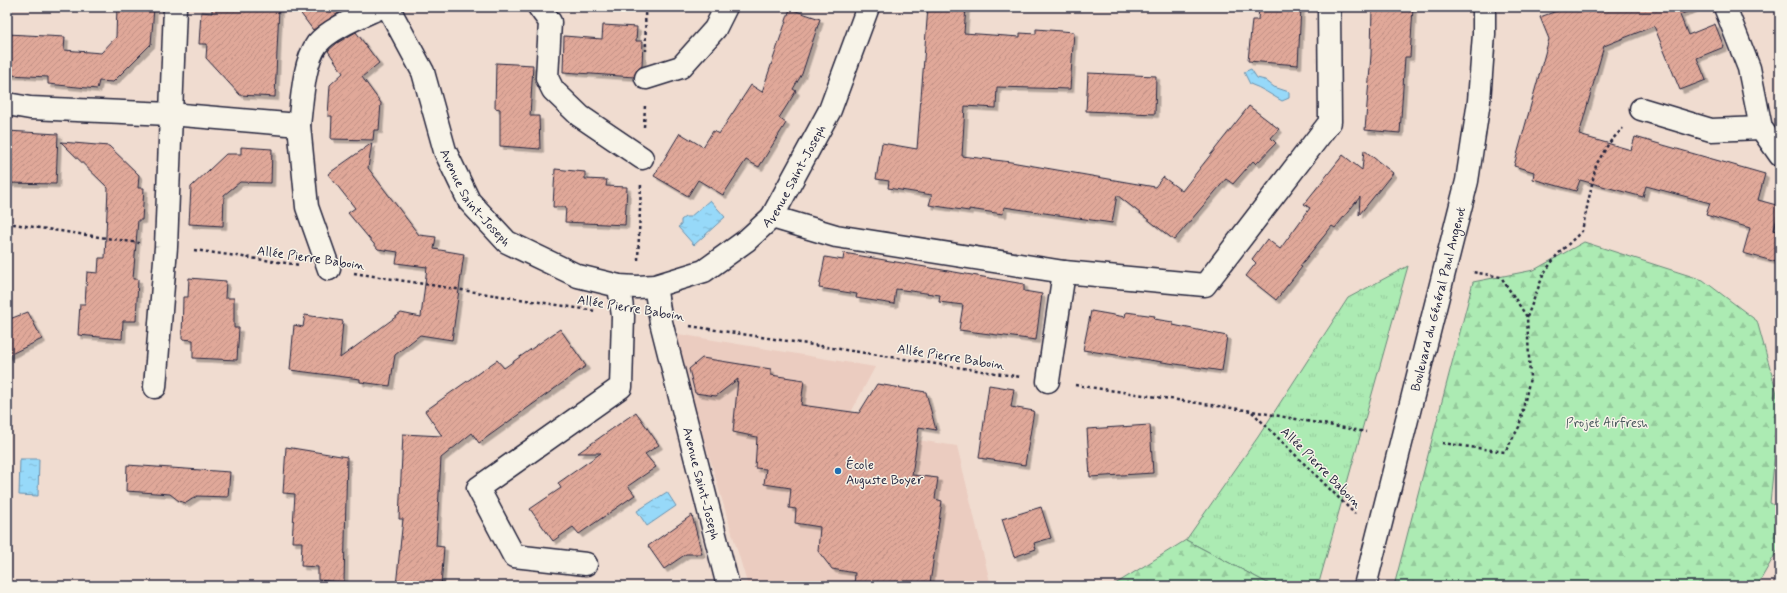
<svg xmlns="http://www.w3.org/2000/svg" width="1787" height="593" font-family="Mynerve,sans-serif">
<defs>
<pattern id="grass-tufts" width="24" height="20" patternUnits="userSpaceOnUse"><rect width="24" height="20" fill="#acebb3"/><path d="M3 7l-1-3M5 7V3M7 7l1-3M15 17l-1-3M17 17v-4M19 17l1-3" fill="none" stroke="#94c99b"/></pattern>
<pattern id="forest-firs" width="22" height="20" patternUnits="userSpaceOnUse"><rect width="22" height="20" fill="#acebb3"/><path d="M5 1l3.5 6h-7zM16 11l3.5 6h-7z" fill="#94c99b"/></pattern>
<pattern id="water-ripples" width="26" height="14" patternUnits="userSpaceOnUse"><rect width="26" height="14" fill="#97d9f9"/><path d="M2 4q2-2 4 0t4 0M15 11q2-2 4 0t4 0" fill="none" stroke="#82bad6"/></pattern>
<pattern id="building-hatch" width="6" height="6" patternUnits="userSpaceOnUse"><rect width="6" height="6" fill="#e0a899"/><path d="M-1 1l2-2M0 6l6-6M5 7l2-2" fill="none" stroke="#c09085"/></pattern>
<filter id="shadow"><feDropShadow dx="3.5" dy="3.5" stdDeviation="0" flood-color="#0004"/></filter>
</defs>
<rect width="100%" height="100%" fill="#f0dcd0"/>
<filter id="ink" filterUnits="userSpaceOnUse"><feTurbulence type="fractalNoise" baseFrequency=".025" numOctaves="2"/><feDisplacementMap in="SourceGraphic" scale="8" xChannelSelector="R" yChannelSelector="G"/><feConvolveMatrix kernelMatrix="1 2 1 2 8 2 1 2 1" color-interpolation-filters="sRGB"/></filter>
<g filter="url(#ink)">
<polygon fill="#ebccc0" points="672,333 875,367 848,418 859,431 957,446 991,586 748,586"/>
<polygon fill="url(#grass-tufts)" stroke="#678677" points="1408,266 1318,586 1273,586 1186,540 1258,437 1348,298"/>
<g fill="url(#forest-firs)" stroke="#678677">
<polygon points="1584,242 1703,280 1757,321 1780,404 1770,503 1780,508 1780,546 1757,586 1394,586 1473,282 1534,270"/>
<polygon points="1186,540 1273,586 1112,586"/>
</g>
<g fill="url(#water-ripples)" stroke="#6890ad">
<path d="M 1251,69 L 1257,78 L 1265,80 L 1274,87 L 1289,92 L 1289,98 L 1282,101 C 1271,95 1262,88 1250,84 L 1244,72 Z"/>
<polygon points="710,200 725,217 694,245 678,227 681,225 681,220 685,217 690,217"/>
<polygon points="20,459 39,459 38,496 19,495"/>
<polygon points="667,492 676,506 647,526 637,511"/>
</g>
<g fill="url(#building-hatch)" stroke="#22223b" filter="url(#shadow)">
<polygon points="117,7 154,8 151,44 113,82 99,81 97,89 48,84 48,77 10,75 10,64 7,64 7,34 65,37 64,50 101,53 116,37"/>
<polygon points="212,7 279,7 275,97 240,95 206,58 207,44 199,44 201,12 212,13"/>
<polygon points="296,7 337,7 340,12 313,30"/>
<polygon points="928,7 966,7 964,33 1020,37 1020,33 1036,34 1036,29 1074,32 1070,89 997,87 996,108 965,106 962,156 1011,162 1155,187 1163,177 1182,191 1249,106 1279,129 1271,138 1276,143 1256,164 1253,161 1233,184 1226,179 1174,240 1117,195 1112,223 1004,207 1003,214 969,209 969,211 929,205 932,195 888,188 889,181 876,179 882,143 917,149"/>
<polygon points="1259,7 1301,7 1298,65 1248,61 1252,20 1258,20"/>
<polygon points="1372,7 1413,7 1410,57 1405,57 1400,133 1365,130 1371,55"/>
<polygon points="1568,7 1697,7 1680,15 1688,35 1715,24 1724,47 1697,58 1706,80 1680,90 1654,26 1604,46 1579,135 1631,150 1635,137 1765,174 1758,200 1780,206 1774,230 1780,232 1780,263 1743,253 1750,228 1706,215 1710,203 1646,186 1643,197 1580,180 1576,191 1533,179 1534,172 1514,166 1549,39 1540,17"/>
<polygon points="790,9 820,19 802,74 793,89 796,91 779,118 786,123 759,167 746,160 723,195 698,180 688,196 654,176 680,133 703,147 713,131 719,134 751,85 762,92"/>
<polygon points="603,25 637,27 636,41 643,41 642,66 637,70 634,77 563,72 564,36 602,39"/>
<polygon points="356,32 379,63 362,77 381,103 379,130 374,130 373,140 331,139 332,116 328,116 330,85 343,73 328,51 337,43"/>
<polygon points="496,63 533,65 530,116 539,116 540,149 500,146 500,109 495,108"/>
<polygon points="1088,73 1156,76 1155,114 1086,111"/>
<polygon points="7,131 58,134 56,184 7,183"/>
<polygon points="61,142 109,146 139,175 138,188 144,188 142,220 138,220 133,279 138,279 136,321 123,321 122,339 78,335 80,304 85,304 87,272 98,273 99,258 105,258 108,188"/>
<polygon points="372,143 368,168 419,235 436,237 434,249 464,254 452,340 420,335 395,355 390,386 360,382 360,379 290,370 294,325 303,327 305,315 343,321 340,358 401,313 421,317 427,267 396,263 398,252 378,249 348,213 355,208 328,174"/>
<polygon points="241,147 272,149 271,183 240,182 224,195 223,226 189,224 191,187 226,154 241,154"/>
<polygon points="1364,150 1393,173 1359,215 1360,197 1335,228 1332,226 1300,266 1302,267 1276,300 1246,276 1256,263 1252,259 1267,239 1280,249 1310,208 1304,204 1343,155 1362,170"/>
<polygon points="555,169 585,172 585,179 607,180 606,186 627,187 625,225 565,222 566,207 553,207"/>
<polygon points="844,253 1024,284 1024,291 1042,294 1036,340 959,330 963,305 939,302 940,295 896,289 894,304 856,298 857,294 819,288 825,257 843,260"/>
<polygon points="189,278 226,281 225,298 234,298 234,328 239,328 237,360 193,358 193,340 182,339 183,297 188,297"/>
<polygon points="1091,311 1125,317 1126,312 1155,316 1154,319 1173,322 1173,325 1227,336 1222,371 1083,350"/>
<polygon points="28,312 42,339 7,356 7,320"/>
<polygon points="560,329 586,366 479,443 472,433 441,458 436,546 444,547 441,586 396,586 403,519 399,519 403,434 442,436 425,411 497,360 504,368"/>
<polygon points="702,358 771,369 771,375 804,380 801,405 859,413 877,384 926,392 936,430 919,427 912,475 938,478 935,499 942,501 930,583 923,582 922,586 854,586 855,573 832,569 818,551 820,527 795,523 796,509 789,508 791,488 764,484 766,469 755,468 757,437 733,432 738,379 716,396 695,393 689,369"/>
<polygon points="989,385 1014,389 1011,407 1034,411 1025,465 979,458"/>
<polygon points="636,412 659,445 645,454 656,467 628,486 635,495 579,534 573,527 553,541 530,509 561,488 558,483 601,453 578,453"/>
<polygon points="1150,425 1153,473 1090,477 1087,429"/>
<polygon points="286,447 347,457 344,582 318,580 318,567 301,566 302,542 292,542 295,494 283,493"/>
<polygon points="127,465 230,472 228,497 197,496 186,503 179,501 170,494 126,491"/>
<polygon points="1041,507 1051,538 1034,543 1036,549 1014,557 1002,519"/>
<polygon points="692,515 702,554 686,554 664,569 648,546"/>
</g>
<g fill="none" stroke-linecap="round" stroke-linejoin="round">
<defs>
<g id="minor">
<path id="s1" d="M 388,7 L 423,72 L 445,151 L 469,201 L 507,242 L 578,276 L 619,286 L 637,287 L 655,286 L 704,271 L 747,240 L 772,217 L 830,110 L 868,7"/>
<polyline points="539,7 550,22 547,78 553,90 580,116 642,158"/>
<polyline points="1725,7 1749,68 1761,128 1780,155"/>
<polyline points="646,78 681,67 715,29 726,7"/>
<path d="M 7,104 L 30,108 L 170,114 L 299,125 C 302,103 303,63 317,44 C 330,28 362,16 381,7"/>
<polyline points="1641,109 1711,130 1761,128"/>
<polyline points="299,125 307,207 329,269"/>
<polyline points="772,217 836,236 1064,272 1205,285 1330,122 1329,7"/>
<path id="s2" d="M 655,286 L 661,322 L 728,586"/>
<polyline points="1048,381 1064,272"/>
<polyline points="155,387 166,247 175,7"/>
<polyline points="586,564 514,556 478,488 621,387 623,316 619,286"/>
</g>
<g id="secondary">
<path id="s3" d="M 1365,586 L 1467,181 L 1479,101 L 1484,34 L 1484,7"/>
</g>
</defs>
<use href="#minor" stroke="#22223b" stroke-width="25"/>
<use href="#secondary" stroke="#22223b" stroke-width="25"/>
<g stroke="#22223b" stroke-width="2.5" stroke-dasharray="3 3" stroke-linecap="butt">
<polyline points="645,7 646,51"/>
<polyline points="644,127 645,104"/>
<polyline points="7,223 139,243"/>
<polyline points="194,250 300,265"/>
<polyline points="638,260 641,184"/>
<polyline points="354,273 596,311"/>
<polyline points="1527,317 1544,273 1557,255 1582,231 1596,165 1609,143 1623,128"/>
<polyline points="690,326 1021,377"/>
<polyline points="1075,385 1252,411 1366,432"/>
<polyline points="1252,412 1355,514"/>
<polyline points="1442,443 1505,452 1519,427 1530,378 1527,317 1501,277 1472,272"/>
</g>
<use href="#minor" stroke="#f7f3e8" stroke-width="22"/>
<use href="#secondary" stroke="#f7f3e8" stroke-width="22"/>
</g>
</g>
<circle fill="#1f6fb2" stroke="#f7f3e8" stroke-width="1.5" cx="838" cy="471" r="4"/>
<g text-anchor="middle" stroke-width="3" stroke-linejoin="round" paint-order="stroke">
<g font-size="13" fill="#22223b" stroke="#f7f3e8">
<text dy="5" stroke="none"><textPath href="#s1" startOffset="609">Avenue Saint-Joseph</textPath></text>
<text dy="5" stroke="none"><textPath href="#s1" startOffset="212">Avenue Saint-Joseph</textPath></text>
<text transform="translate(311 257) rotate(8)" y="5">Allée Pierre Baboin</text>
<text dy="5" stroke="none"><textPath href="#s3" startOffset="296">Boulevard du Général Paul Angenot</textPath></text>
<text transform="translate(631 307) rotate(9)" y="5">Allée Pierre Baboin</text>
<text transform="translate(951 356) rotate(9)" y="5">Allée Pierre Baboin</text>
<text transform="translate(1322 467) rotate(45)" y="5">Allée Pierre Baboin</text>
<text dy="5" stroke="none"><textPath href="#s2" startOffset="203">Avenue Saint-Joseph</textPath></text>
</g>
<g font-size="13" fill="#445459" stroke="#f7f3e8">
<text x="1607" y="427">Projet Airfresh</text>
</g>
<g font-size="13" fill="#22223b" stroke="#f7f3e8" text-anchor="start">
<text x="846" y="469">École<tspan x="846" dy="15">Auguste Boyer</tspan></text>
</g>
</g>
<rect width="1787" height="593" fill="none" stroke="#f7f3e8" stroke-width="24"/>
<rect x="12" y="12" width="1763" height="569" fill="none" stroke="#22223b" stroke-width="1.5" filter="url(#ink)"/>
</svg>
